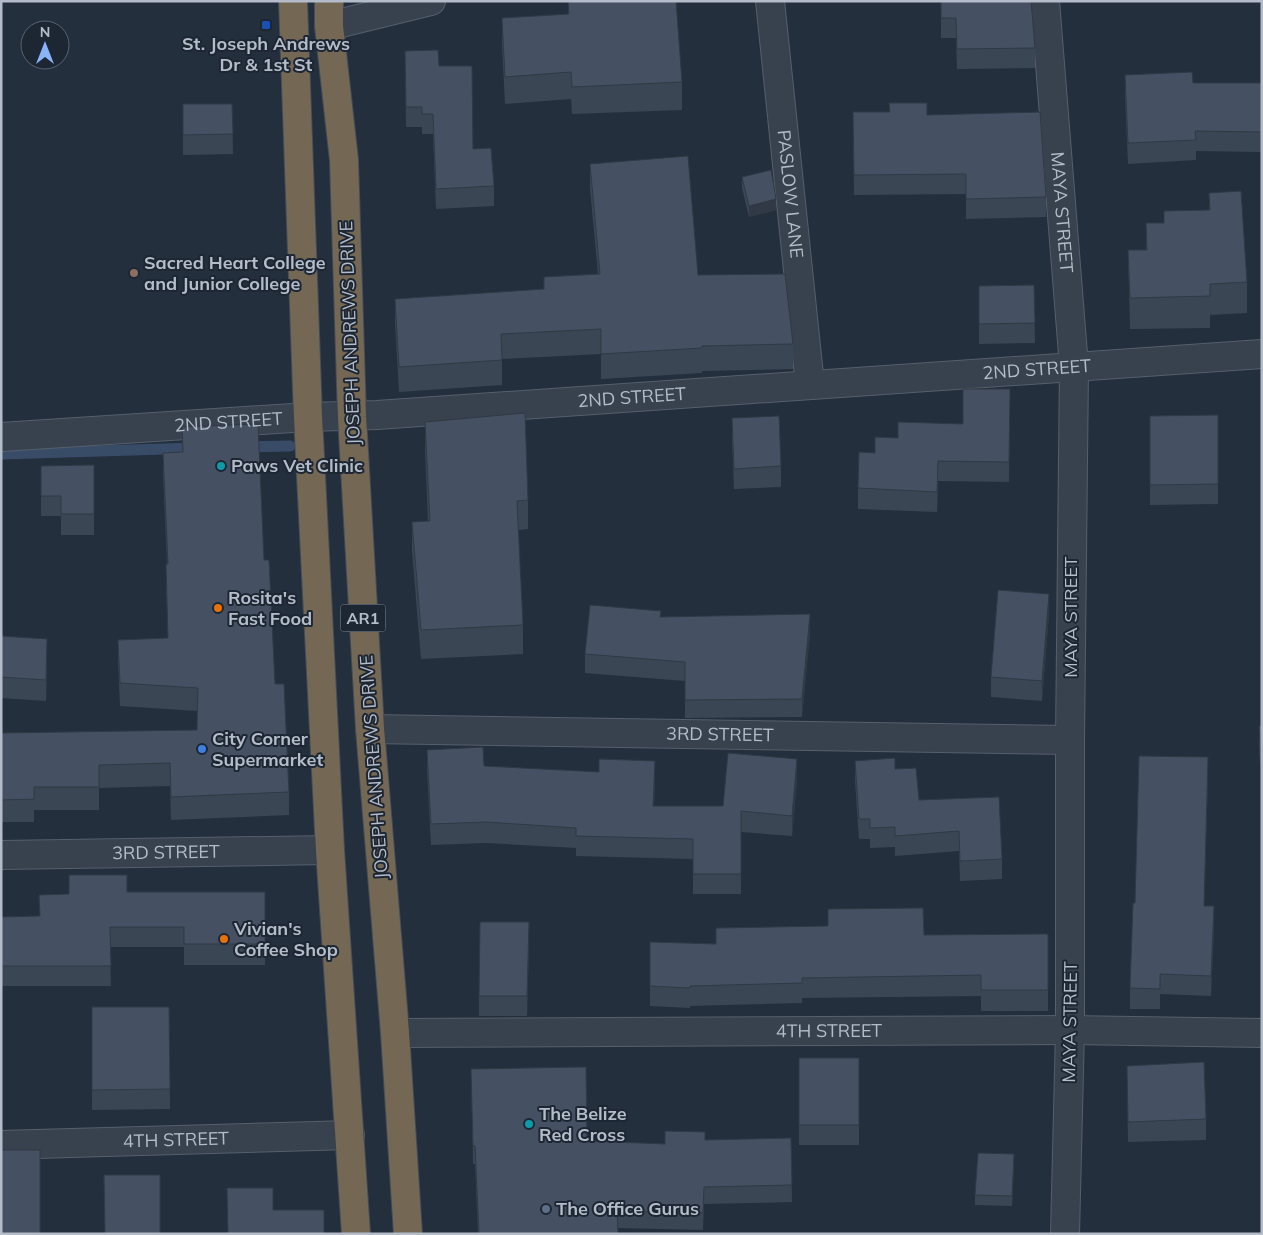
<svg xmlns="http://www.w3.org/2000/svg" width="1263" height="1235" font-family="Mulish,sans-serif">
<rect width="100%" height="100%" fill="#242f3e"/>
<g fill="none" stroke-linecap="round" stroke-linejoin="round">
<g stroke="#394c67" stroke-width="11">
<polyline points="245,447 290,446"/>
<polyline points="1,454 197,448"/>
</g>
<defs>
<g id="minor">
<path id="s1" d="M 770,1 L 810,385"/>
<path id="s2" d="M 1045,1 L 1074,367 L 1070,740 L 1070,1030 L 1065,1234"/>
<polyline points="329,26 431,1"/>
<path id="s3" d="M 1,437 L 308,417 L 377,415 L 1262,354"/>
<path id="s4" d="M 370,729 L 1070,740"/>
<path id="s5" d="M 1,855 L 330,850"/>
<path id="s6" d="M 395,1033 L 1070,1030 L 1262,1033"/>
<path id="s7" d="M 1,1145 L 350,1135"/>
</g>
<g id="highway">
<polyline points="293,1 308,417 330,850 356,1234"/>
<polyline points="329,1 329,26 344,160 352,417 370,729 395,1033 408,1234"/>
</g>
</defs>
<use href="#minor" stroke="#565f6c" stroke-width="30"/>
<use href="#highway" stroke="#434c59" stroke-width="30"/>
<use href="#minor" stroke="#38414e" stroke-width="28"/>
<use href="#highway" stroke="#746855" stroke-width="28"/>
</g>
<g fill="#3b4654">
<polygon points="568,1 682,82 682,110 572,114 571,99 505,104 502,45 502,18 568,14"/>
<polygon points="941,1 1035,48 1035,68 957,69 956,38 941,38"/>
<polygon points="405,51 439,66 473,149 494,186 494,206 436,209 433,134 422,134 422,127 406,127"/>
<polygon points="1125,75 1193,83 1262,83 1262,152 1196,151 1196,160 1128,164 1125,96"/>
<polygon points="889,103 927,115 1046,197 1046,217 966,219 966,194 854,195 853,112 889,112"/>
<polygon points="183,104 232,104 233,154 183,155"/>
<polygon points="590,164 698,275 793,344 793,369 702,371 702,373 601,379 601,354 502,359 502,385 399,392 395,324 395,299 544,290 544,277 598,274 590,189"/>
<polygon points="742,177 776,210 749,217 742,188"/>
<polygon points="1209,193 1247,282 1247,313 1210,315 1210,328 1130,329 1128,250 1146,250 1146,223 1164,223 1209,210"/>
<polygon points="1034,285 1035,343 979,344 979,286"/>
<polygon points="1010,389 1009,482 938,481 937,512 858,509 858,488 875,453 898,438 963,424"/>
<polygon points="1218,415 1218,504 1150,505 1150,416"/>
<polygon points="732,418 781,466 781,487 734,489 732,438"/>
<polygon points="425,422 528,500 528,529 518,530 523,625 523,654 421,659 412,551 412,522 428,521 425,451"/>
<polygon points="182,427 264,560 275,684 289,792 289,815 171,820 170,786 99,788 99,810 34,810 34,822 1,822 1,733 197,730 197,711 120,706 118,662 118,640 168,638 166,586 166,564 167,564 163,476 163,453 182,452"/>
<polygon points="94,465 94,535 61,535 61,516 41,516 41,466"/>
<polygon points="1049,614 1042,701 991,697 991,677"/>
<polygon points="661,617 810,633 802,717 685,718 685,681 585,673 585,654"/>
<polygon points="1,636 47,659 46,701 1,698"/>
<polygon points="1259,726 1262,726 1262,788 1259,746"/>
<polygon points="427,750 484,766 655,781 654,806 723,806 797,779 792,836 741,832 741,894 693,894 693,859 576,856 576,848 486,843 431,845 427,771"/>
<polygon points="855,761 919,800 1002,859 1002,879 960,881 959,851 895,856 895,847 870,848 870,839 859,839 855,781"/>
<polygon points="1208,777 1204,906 1214,926 1211,996 1160,994 1160,1009 1130,1009 1130,988 1135,903"/>
<polygon points="127,892 265,892 265,965 184,965 184,947 110,947 111,986 1,986 1,917 39,916"/>
<polygon points="1048,934 1048,1011 981,1011 981,996 802,998 802,1003 690,1006 690,1008 650,1006 650,942 716,944 924,935"/>
<polygon points="529,942 527,1016 479,1016 479,996"/>
<polygon points="92,1007 169,1007 170,1109 92,1110"/>
<rect x="799" y="1058" width="60" height="87"/>
<polygon points="1127,1066 1206,1119 1206,1140 1128,1142"/>
<polygon points="471,1069 587,1141 665,1144 705,1140 791,1138 792,1202 704,1204 703,1230 617,1228 618,1234 478,1234 475,1164 473,1164"/>
<polygon points="1014,1164 1012,1206 975,1205 975,1195"/>
</g>
<g fill="#303945">
<polygon points="776,199 776,210 749,217 749,206"/>
<polygon points="938,461 938,481 937,512 937,492"/>
<polygon points="1049,594 1049,614 1042,701 1042,681"/>
<polygon points="810,614 810,633 802,717 802,699"/>
<polygon points="47,639 47,659 46,701 46,680"/>
<polygon points="1208,757 1208,777 1204,926 1204,906"/>
<polygon points="797,759 797,779 792,836 792,816"/>
<polygon points="655,761 655,781 653,826 653,806"/>
<polygon points="1214,906 1214,926 1211,996 1211,976"/>
<polygon points="529,922 529,942 527,1016 527,996"/>
</g>
<g fill="#455162" stroke="#303945">
<polygon points="568,1 676,1 682,82 572,87 571,72 505,77 502,18 569,14"/>
<polygon points="941,1 1031,1 1035,48 957,49 956,18 941,18"/>
<polygon points="438,50 439,66 472,66 473,149 491,148 494,186 436,189 433,114 422,114 422,107 406,107 405,51"/>
<polygon points="1192,72 1193,83 1262,83 1262,132 1195,131 1196,140 1128,143 1125,75"/>
<polygon points="889,103 927,103 927,115 1040,112 1046,197 966,199 966,174 854,175 853,112 890,112"/>
<polygon points="183,104 232,104 233,134 183,135"/>
<polygon points="688,156 698,275 785,274 793,344 702,346 702,348 601,354 601,329 501,334 502,360 399,367 395,299 544,289 544,277 600,274 590,164"/>
<polygon points="771,170 776,199 749,206 742,177"/>
<polygon points="1241,191 1247,282 1210,284 1210,296 1130,298 1128,250 1147,250 1146,223 1164,223 1164,211 1210,210 1209,193"/>
<polygon points="1034,285 1035,323 979,324 979,286"/>
<polygon points="963,389 1010,389 1009,462 938,461 937,492 858,488 859,452 875,453 875,437 898,438 898,422 963,424"/>
<polygon points="525,413 528,500 517,501 523,625 421,630 412,522 430,521 425,422"/>
<polygon points="1218,415 1218,484 1150,485 1150,416"/>
<polygon points="779,416 781,466 734,469 732,418"/>
<polygon points="258,424 264,560 269,560 275,684 284,684 289,792 171,797 170,763 99,765 99,787 34,787 34,799 1,800 1,733 197,730 198,688 120,683 118,640 168,638 166,564 168,564 163,453 183,452 182,427"/>
<polygon points="94,465 94,514 61,514 61,496 41,496 41,466"/>
<polygon points="998,590 1049,594 1042,681 991,677"/>
<polygon points="590,605 661,611 660,617 810,614 802,699 685,700 685,662 585,654"/>
<polygon points="1,636 47,639 46,680 1,677"/>
<polygon points="1259,726 1262,726 1262,767"/>
<polygon points="483,747 484,766 599,772 599,759 655,761 653,806 723,806 728,753 797,759 792,816 741,811 741,874 693,874 693,839 576,836 576,828 486,822 431,824 427,750"/>
<polygon points="1139,756 1208,757 1204,906 1214,906 1211,976 1160,974 1160,989 1130,988 1133,903 1135,903"/>
<polygon points="895,758 895,769 916,768 919,800 999,797 1002,859 960,861 959,831 895,836 895,827 870,828 870,819 859,819 855,761"/>
<polygon points="69,875 127,875 127,892 265,892 265,944 184,944 184,927 110,927 111,966 1,966 1,917 40,916 39,895 69,894"/>
<polygon points="923,908 924,935 1048,934 1048,990 981,990 981,975 802,978 802,983 690,986 690,988 650,986 650,942 716,944 716,928 828,926 828,909"/>
<polygon points="480,922 529,922 527,996 479,996"/>
<polygon points="92,1007 169,1007 170,1089 92,1090"/>
<rect x="799" y="1058" width="60" height="67"/>
<polygon points="1204,1062 1206,1119 1128,1122 1127,1066"/>
<polygon points="586,1067 587,1141 665,1144 665,1131 705,1132 705,1140 791,1138 792,1185 704,1187 703,1213 617,1211 618,1234 479,1234 475,1146 473,1146 471,1069"/>
<rect x="1" y="1150" width="39" height="84"/>
<polygon points="978,1153 1014,1154 1012,1196 975,1195"/>
<polygon points="104,1175 160,1175 160,1234 105,1234"/>
<polygon points="227,1188 273,1188 273,1210 324,1210 324,1234 228,1234"/>
</g>
<rect fill="#1a4fb4" stroke="#1d2633" stroke-width="2" x="261" y="20" width="10" height="10" rx="2.5"/>
<circle fill="#8d6e63" stroke="#1d2633" stroke-width="2" cx="134" cy="273" r="5"/>
<g fill="#0f9aa8" stroke="#1d2633" stroke-width="2">
<circle cx="221" cy="466" r="5"/>
<circle cx="529" cy="1124" r="5"/>
</g>
<g fill="#e8710a" stroke="#1d2633" stroke-width="2">
<circle cx="218" cy="608" r="5"/>
<circle cx="224" cy="939" r="5"/>
</g>
<circle fill="#3f7fe0" stroke="#1d2633" stroke-width="2" cx="202" cy="749" r="5"/>
<circle fill="#5c6f8a" stroke="#1d2633" stroke-width="2" cx="546" cy="1209" r="5"/>
<g text-anchor="middle" stroke-width="4" stroke-linejoin="round" paint-order="stroke">
<rect fill="#1d2633" stroke="#878f9c" stroke-width="1" x="340.5" y="604.5" width="45" height="27" rx="4"/>
<g font-size="16" font-weight="bold" fill="#b4bcc9">
<text x="363" y="624">AR1</text>
</g>
<g font-size="18" font-weight="bold" fill="#b4bcc9" stroke="#1d2633" text-anchor="start">
<text x="266" y="50" text-anchor="middle">St. Joseph Andrews<tspan x="266" dy="21">Dr &amp; 1st St</tspan></text>
<text x="144" y="269">Sacred Heart College<tspan x="144" dy="21">and Junior College</tspan></text>
<text x="231" y="472">Paws Vet Clinic</text>
<text x="228" y="604">Rosita's<tspan x="228" dy="21">Fast Food</tspan></text>
<text x="212" y="745">City Corner<tspan x="212" dy="21">Supermarket</tspan></text>
<text x="234" y="935">Vivian's<tspan x="234" dy="21">Coffee Shop</tspan></text>
<text x="539" y="1120">The Belize<tspan x="539" dy="21">Red Cross</tspan></text>
<text x="556" y="1215">The Office Gurus</text>
</g>
<g font-size="18" fill="#b4bcc9" stroke="#1d2633">
<text dy="6" stroke="none"><textPath href="#s1" startOffset="194">PASLOW LANE</textPath></text>
<text dy="6" stroke="none"><textPath href="#s2" startOffset="212">MAYA STREET</textPath></text>
<text transform="translate(350 333) rotate(-92)" y="6">JOSEPH ANDREWS DRIVE</text>
<text dy="6" stroke="none"><textPath href="#s3" startOffset="1038">2ND STREET</textPath></text>
<text dy="6" stroke="none"><textPath href="#s3" startOffset="632">2ND STREET</textPath></text>
<text dy="6" stroke="none"><textPath href="#s3" startOffset="228">2ND STREET</textPath></text>
<text transform="translate(1071 617) rotate(-90)" y="6">MAYA STREET</text>
<text dy="6" stroke="none"><textPath href="#s4" startOffset="350">3RD STREET</textPath></text>
<text transform="translate(374 767) rotate(-94)" y="6">JOSEPH ANDREWS DRIVE</text>
<text dy="6" stroke="none"><textPath href="#s5" startOffset="165">3RD STREET</textPath></text>
<text transform="translate(1070 1022) rotate(-89)" y="6">MAYA STREET</text>
<text dy="6" stroke="none"><textPath href="#s6" startOffset="434">4TH STREET</textPath></text>
<text dy="6" stroke="none"><textPath href="#s7" startOffset="175">4TH STREET</textPath></text>
</g>
</g>
<rect width="1263" height="1235" fill="none" stroke="#b4bcc9" stroke-width="5"/>
<g transform="translate(45 45)"><circle r="24" fill="#1d2633" stroke="#59626f"/>
<path d="M0-4L9 19L0 12L-9 19Z" fill="#8ab4f8"/>
<text y="-8" font-size="14" font-weight="bold" text-anchor="middle" fill="#b4bcc9">N</text>
</g>
</svg>
